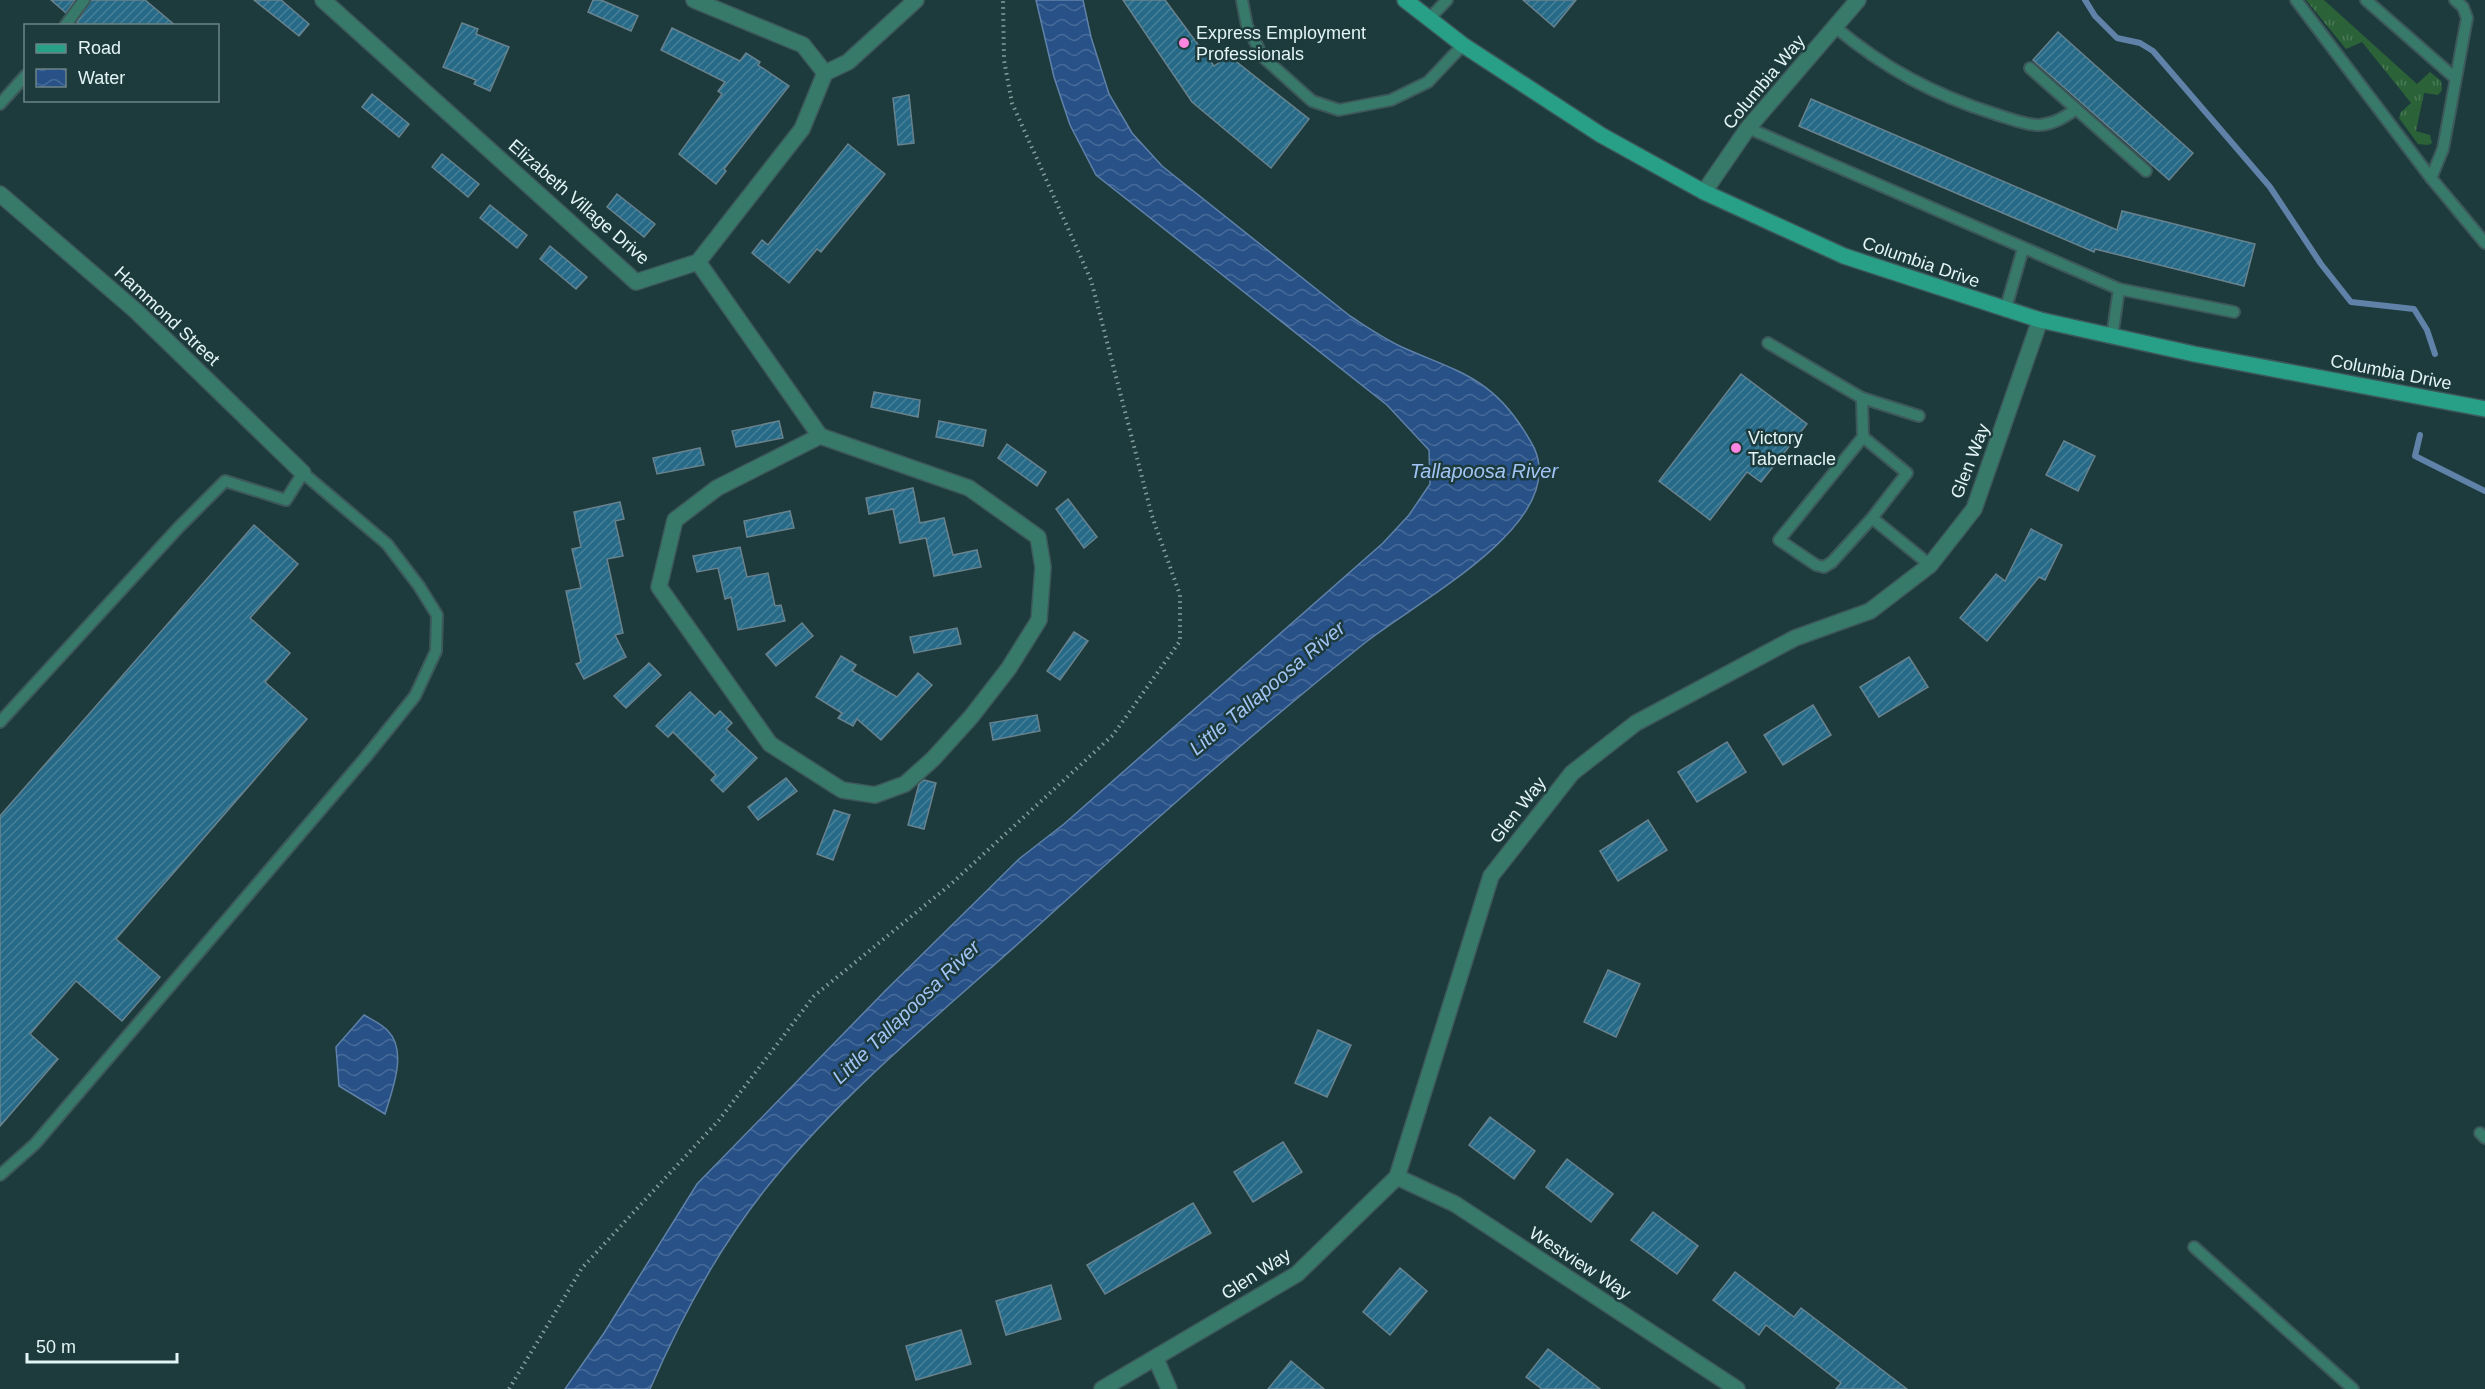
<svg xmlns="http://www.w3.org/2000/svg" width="2485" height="1389" font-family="Helvetica,sans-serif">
<defs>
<pattern id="grass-tufts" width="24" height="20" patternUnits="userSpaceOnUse" patternTransform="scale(1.5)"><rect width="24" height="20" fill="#2b6237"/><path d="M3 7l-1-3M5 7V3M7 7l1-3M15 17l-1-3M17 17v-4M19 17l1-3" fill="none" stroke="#4a7955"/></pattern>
<pattern id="water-waves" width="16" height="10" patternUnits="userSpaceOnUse" patternTransform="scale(1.5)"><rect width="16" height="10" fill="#285187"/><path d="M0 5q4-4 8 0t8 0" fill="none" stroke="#476b99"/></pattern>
<pattern id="building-hatch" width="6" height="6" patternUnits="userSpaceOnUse" patternTransform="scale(1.5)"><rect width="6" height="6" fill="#276a87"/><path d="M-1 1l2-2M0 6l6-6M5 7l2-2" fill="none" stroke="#468099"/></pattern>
</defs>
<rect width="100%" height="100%" fill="#1d3a3c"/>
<polygon fill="url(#grass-tufts)" points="2306,0 2324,0 2417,84 2430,72 2441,81 2442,90 2438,95 2424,93 2416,131 2430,135 2432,143 2428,145 2418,144 2399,118 2401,112 2411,103 2362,42 2346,49"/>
<g fill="url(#water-waves)" stroke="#6082a8" stroke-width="1.5">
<path d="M 1036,0 L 1083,0 L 1091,37 L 1109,94 L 1132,133 L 1162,166 L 1350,316 C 1367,327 1384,339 1404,348 C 1456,371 1490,377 1523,429 C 1532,443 1540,455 1539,472 C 1539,538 1414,604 1366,642 C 1251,734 1140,833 1030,933 C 944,1011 851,1085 777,1175 C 723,1239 683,1313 650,1389 L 565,1389 L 604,1333 L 697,1184 L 885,991 L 1019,859 L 1064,824 L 1383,543 L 1409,515 L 1430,484 L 1429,450 L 1387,405 L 1096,175 L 1070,125 L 1054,77 Z"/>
<path d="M 364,1015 C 372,1020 382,1024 388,1031 C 408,1051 392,1091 385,1114 L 339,1086 L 336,1047 Z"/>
</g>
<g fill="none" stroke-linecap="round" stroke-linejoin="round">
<g stroke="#6082a8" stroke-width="6">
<polyline points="2085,0 2095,16 2117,38 2140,43 2153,51 2270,187 2321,264 2351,302 2414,309 2427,330 2435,354"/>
<polyline points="2420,435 2415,456 2485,491"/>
</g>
</g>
<g fill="url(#building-hatch)" stroke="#68828e" stroke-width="1.5">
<polygon points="51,0 75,0 66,13"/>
<polygon points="91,0 145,0 176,26 81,26 77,22"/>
<polygon points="254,0 281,0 309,24 299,36"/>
<polygon points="593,0 601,0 638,16 631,31 588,12"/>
<polygon points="1123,0 1165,0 1214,66 1229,56 1309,119 1271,168 1192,102"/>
<polygon points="1523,0 1576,0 1554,27"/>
<polygon points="462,23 478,29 476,34 509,47 490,91 474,84 476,80 443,67"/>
<polygon points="672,28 740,61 746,53 760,62 758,65 789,86 724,169 726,171 716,184 679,154 722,94 718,91 725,82 661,50"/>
<polygon points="2058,32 2193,153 2169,180 2033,60"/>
<polygon points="372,94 409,124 399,137 362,107"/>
<polygon points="909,95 914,143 898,145 893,98"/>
<polygon points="1811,99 2117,230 2122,211 2255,244 2244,286 2095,249 2094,252 1799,126"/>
<polygon points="848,144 885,174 821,252 817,249 789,283 752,253 762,240 768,245"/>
<polygon points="442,154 479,184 468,197 432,167"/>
<polygon points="617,194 655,224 644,237 607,207"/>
<polygon points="490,205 527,235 517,248 480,218"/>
<polygon points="550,246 587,277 576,289 540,259"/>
<polygon points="1741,374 1807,424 1761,482 1747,472 1710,520 1659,481"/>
<polygon points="874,392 920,400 918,417 871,407"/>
<polygon points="779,421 783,438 736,447 732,431"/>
<polygon points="939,421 986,430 983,446 936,437"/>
<polygon points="2064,441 2095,456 2078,491 2046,475"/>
<polygon points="1007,444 1046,472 1037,486 998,458"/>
<polygon points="700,448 704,465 657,474 653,458"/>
<polygon points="913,488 920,523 944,518 953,555 977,550 981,567 934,576 926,538 900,543 893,509 869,514 866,498"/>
<polygon points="1068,499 1097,537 1084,548 1056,509"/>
<polygon points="620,502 624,519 615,521 623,556 607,559 623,633 615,635 626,657 584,679 576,664 581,662 566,591 581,588 572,549 581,547 574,512"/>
<polygon points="790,511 794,528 747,537 744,521"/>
<polygon points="254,525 298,564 250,618 290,653 265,682 307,719 116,939 160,977 122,1021 76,981 30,1034 58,1059 0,1126 0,816"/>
<polygon points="2031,529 2062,545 2045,580 2039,577 1987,641 1960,618 1996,574 2005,581"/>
<polygon points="740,547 747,577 768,573 775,606 781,605 785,621 738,630 731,597 725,599 718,568 697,572 693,556"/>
<polygon points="802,623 813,636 776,666 766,654"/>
<polygon points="957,628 961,644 914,653 910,637"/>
<polygon points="1074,632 1088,641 1060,680 1047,671"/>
<polygon points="841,656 856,665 852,671 897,697 918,673 932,685 881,740 857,719 853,726 838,718 842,713 816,697"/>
<polygon points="1909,657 1928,687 1879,717 1860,687"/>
<polygon points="649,663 661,675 626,708 614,696"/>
<polygon points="690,692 715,716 720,711 732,723 726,729 757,758 723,792 711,780 716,775 673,732 668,737 656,726"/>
<polygon points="1813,705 1831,735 1783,765 1764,735"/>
<polygon points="1037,715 1040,731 993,740 990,723"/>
<polygon points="1727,742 1746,772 1697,802 1678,772"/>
<polygon points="786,778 797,791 758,820 748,807"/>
<polygon points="924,780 936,783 924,829 908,825 919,784"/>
<polygon points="834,810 850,815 833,860 817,854"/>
<polygon points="1648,820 1667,850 1618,881 1600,851"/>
<polygon points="1608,970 1640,984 1616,1037 1584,1022"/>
<polygon points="1318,1030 1351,1045 1327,1097 1295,1083"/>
<polygon points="1490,1117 1535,1151 1514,1179 1469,1145"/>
<polygon points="1283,1142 1302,1172 1253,1202 1234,1172"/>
<polygon points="1567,1159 1613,1194 1591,1222 1546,1187"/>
<polygon points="1193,1203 1211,1233 1105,1294 1087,1265"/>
<polygon points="1653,1212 1698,1246 1677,1274 1631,1240"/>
<polygon points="1400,1268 1427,1291 1390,1335 1363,1312"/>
<polygon points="1735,1272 1794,1317 1801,1308 1907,1389 1836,1389 1841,1383 1766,1325 1759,1335 1713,1300"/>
<polygon points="1051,1285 1061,1319 1006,1335 996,1301"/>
<polygon points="961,1330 971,1364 916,1380 906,1346"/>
<polygon points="1548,1349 1600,1389 1542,1389 1526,1377"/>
<polygon points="1291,1361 1324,1389 1268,1389"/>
</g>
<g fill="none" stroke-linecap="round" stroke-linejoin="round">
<defs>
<g id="lane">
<polyline points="1242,0 1247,26 1263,57 1312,101 1339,110 1391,100 1428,82 1463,45"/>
<polyline points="2296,0 2431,178 2485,243"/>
<polyline points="2366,0 2455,78"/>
<polyline points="1429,19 1447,0"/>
<polyline points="65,26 84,0"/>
<path d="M 1835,27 C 1884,68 1934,95 1995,114 C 2008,118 2025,125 2039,125 C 2054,124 2065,117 2076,109"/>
<polyline points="2030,68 2146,171"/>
<polyline points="0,104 26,75"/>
<polyline points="1748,128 2119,289 2234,312"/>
<polyline points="2431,178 2443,149 2467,18 2463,7 2455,0"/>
<polyline points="2005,311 2023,249"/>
<polyline points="2112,337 2119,289"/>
<polyline points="1768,343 1862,398 1919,416"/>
<polyline points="1862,398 1863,437"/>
<polyline points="1872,518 1832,562 1824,567 1816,565 1779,540 1863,437 1907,473 1872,518 1930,565"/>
<polyline points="0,722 179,527 225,481 286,500 303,473 387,544 419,586 437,615 436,651 415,696 365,758 35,1144 0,1175"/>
<polyline points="2480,1133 2485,1138"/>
<polyline points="2194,1247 2353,1389"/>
</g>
<g id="street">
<polyline points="323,0 636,282 698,262 802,129 825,73"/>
<polyline points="694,0 803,45 825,73"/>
<polyline points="825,73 848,62 916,0"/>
<polyline points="1704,192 1748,128 1858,0"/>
<polyline points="0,194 136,311 303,473"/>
<polyline points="698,262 820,436"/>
<polygon points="820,436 969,488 1038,537 1043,567 1039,620 1009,668 971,717 933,759 905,784 875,795 842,790 770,744 659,587 675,520 717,488"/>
<polyline points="1397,1177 1455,1204 1737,1389"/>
<polyline points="1156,1359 1169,1389"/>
<polyline points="1102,1389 1297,1274 1397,1177 1491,876 1572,773 1636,723 1795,638 1870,611 1930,565 1974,509 2040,320"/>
</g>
<polyline id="secondary" points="1405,0 1463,45 1601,135 1704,192 1844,256 2040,320 2194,354 2485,409"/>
</defs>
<use href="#lane" stroke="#3d585a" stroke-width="14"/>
<use href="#street" stroke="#3d585a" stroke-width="18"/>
<use href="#secondary" stroke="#3d585a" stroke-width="18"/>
<polyline stroke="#869d9e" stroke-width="4" stroke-dasharray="1.5 4.5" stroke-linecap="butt" points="509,1389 582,1268 719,1120 814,996 951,884 1113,735 1180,641 1180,595 1152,516 1091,280 1012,103 1004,60 1003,0"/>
<use href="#lane" stroke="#387a6a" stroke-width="10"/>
<use href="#street" stroke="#387a6a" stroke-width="15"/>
<use href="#secondary" stroke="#28a088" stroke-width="15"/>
</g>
<g fill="#fd86e1" stroke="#1d3a3c" stroke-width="2">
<circle cx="1184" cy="43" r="6"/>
<circle cx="1736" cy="448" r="6"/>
</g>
<g text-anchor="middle" stroke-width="5" stroke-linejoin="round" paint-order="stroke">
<g font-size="18" fill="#e3f4f5" stroke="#1d3a3c" text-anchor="start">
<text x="1196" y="39">Express Employment<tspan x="1196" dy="21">Professionals</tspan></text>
<text x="1748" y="444">Victory<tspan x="1748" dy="21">Tabernacle</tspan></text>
</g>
<g font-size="18" fill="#e3f4f5" stroke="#1d3a3c">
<text transform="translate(1764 82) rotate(-50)" y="6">Columbia Way</text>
<text transform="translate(579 202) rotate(41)" y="6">Elizabeth Village Drive</text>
<text transform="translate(1921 262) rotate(19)" y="6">Columbia Drive</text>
<text transform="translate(167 316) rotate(43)" y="6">Hammond Street</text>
<text transform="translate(2391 372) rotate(11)" y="6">Columbia Drive</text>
<text transform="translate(1970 461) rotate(-69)" y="6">Glen Way</text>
<text transform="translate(1518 810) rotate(-52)" y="6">Glen Way</text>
<text transform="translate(1580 1263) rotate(33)" y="6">Westview Way</text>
<text transform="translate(1256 1274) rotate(-33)" y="6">Glen Way</text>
</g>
<g font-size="20" font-style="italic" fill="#a2c5f5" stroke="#1d3a3c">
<text x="1484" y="478">Tallapoosa River</text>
<text transform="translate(1267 688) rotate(-40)" y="7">Little Tallapoosa River</text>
<text transform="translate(906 1012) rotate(-44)" y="7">Little Tallapoosa River</text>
</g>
</g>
<rect x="24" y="24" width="195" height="78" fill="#1d3a3c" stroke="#6c8486" stroke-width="1.5"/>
<rect x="36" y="44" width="30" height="9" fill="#28a088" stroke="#6c8486" stroke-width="1.5"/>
<text x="78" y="54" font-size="18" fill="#e3f4f5">Road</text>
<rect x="36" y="69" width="30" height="18" fill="url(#water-waves)" stroke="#6c8486" stroke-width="1.5"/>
<text x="78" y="84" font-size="18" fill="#e3f4f5">Water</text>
<path d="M27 1353v9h150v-9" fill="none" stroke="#e3f4f5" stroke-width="3"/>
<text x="36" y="1353" font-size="18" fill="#e3f4f5" stroke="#1d3a3c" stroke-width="4.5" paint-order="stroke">50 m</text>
</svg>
